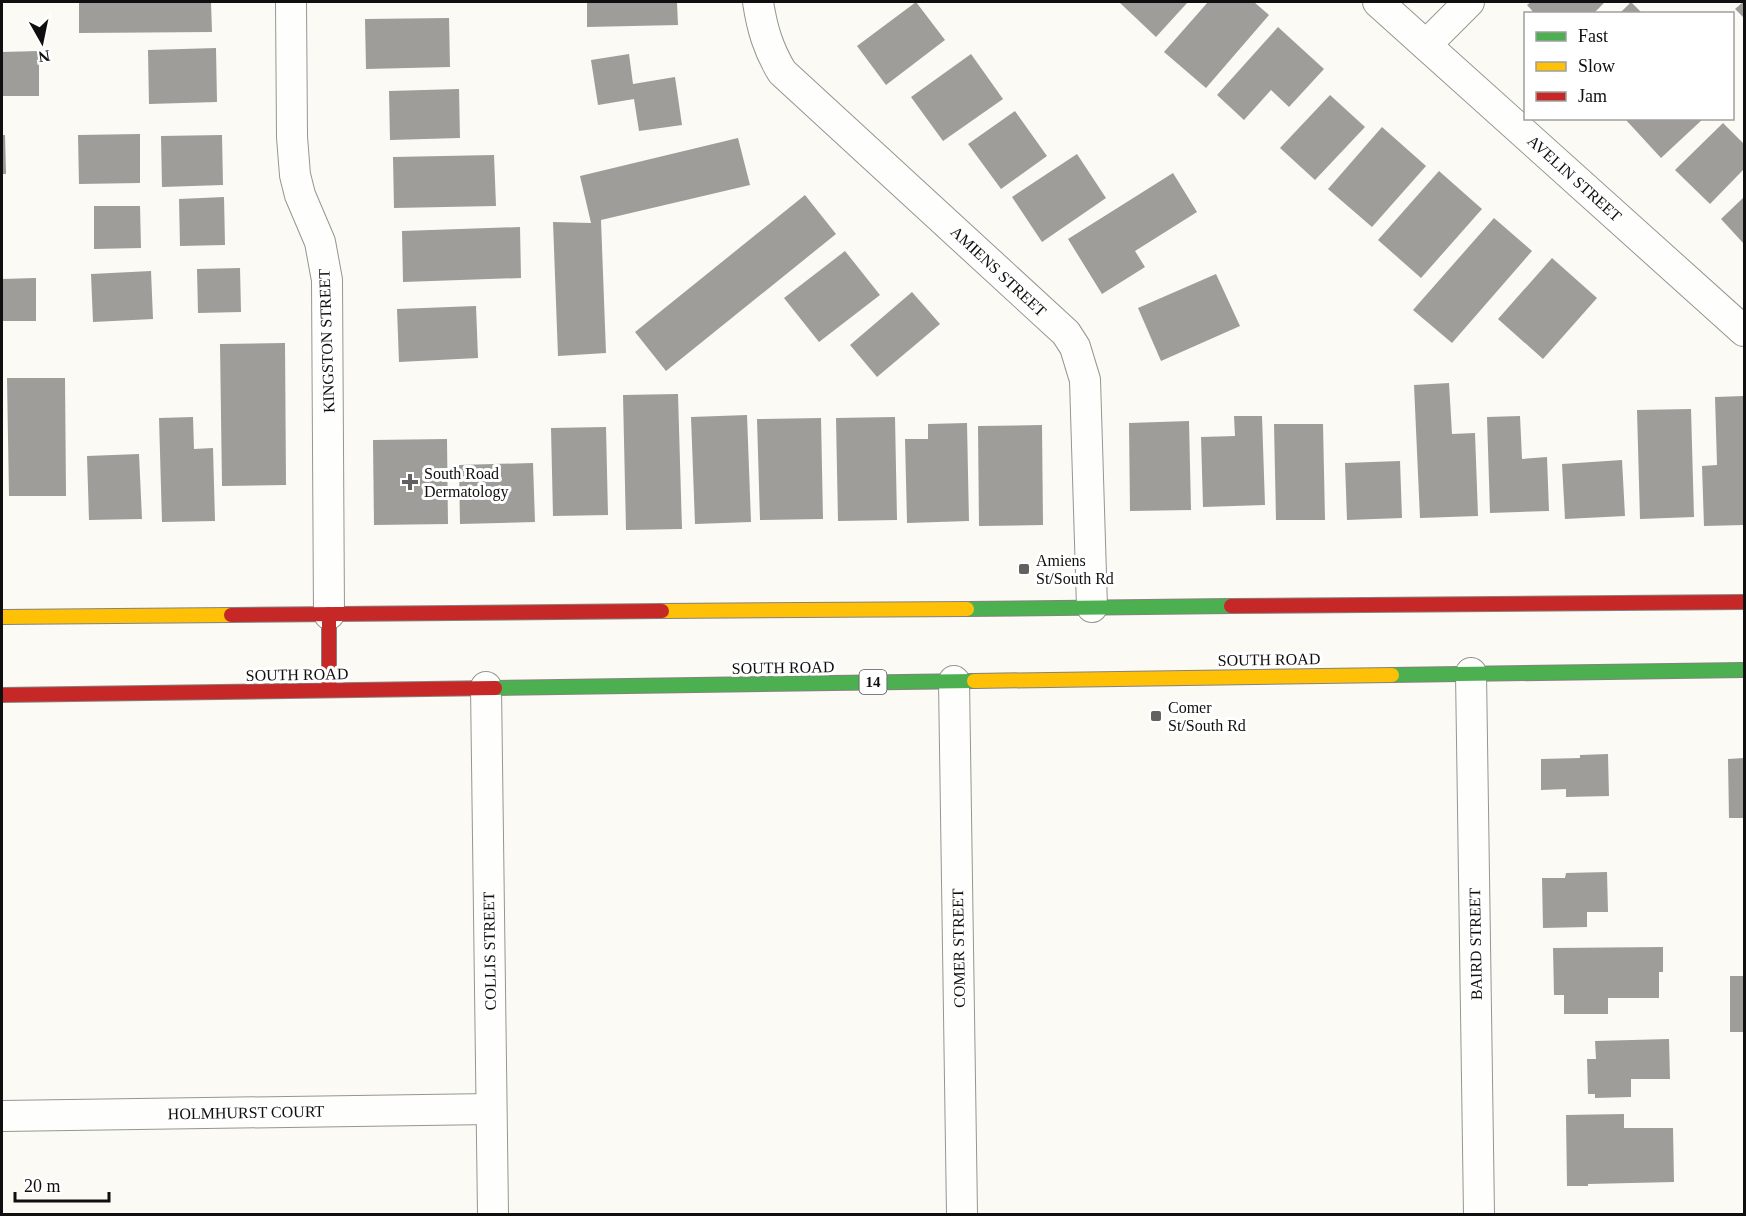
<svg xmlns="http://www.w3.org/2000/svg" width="1746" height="1216" font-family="'Times New Roman',serif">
<rect width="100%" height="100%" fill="#fbfaf4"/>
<g fill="#9f9d9a">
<polygon points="79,2 211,2 212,32 79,33"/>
<polygon points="587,2 677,2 678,25 587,27"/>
<polygon points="916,2 945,40 886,85 857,46"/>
<polygon points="1119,2 1188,2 1156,37"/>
<polygon points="1208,2 1254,2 1269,15 1206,88 1164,52"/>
<polygon points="1531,2 1605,2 1593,14 1535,14 1527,5"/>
<polygon points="1631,2 1643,14 1619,14"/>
<polygon points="1743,2 1744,2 1744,18 1735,9"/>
<polygon points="449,18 450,67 366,69 365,19"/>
<polygon points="1278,27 1324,69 1289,107 1271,90 1244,120 1217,95"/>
<polygon points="216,48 217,102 149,104 148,50"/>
<polygon points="39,51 39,96 2,96 2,52"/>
<polygon points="629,54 633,84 675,77 682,125 639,131 634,99 598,105 591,60"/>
<polygon points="971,54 1003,99 943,141 911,97"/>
<polygon points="459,89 460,138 390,140 389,91"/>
<polygon points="1330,95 1365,127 1315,180 1280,148"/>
<polygon points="1015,111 1047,156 1001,189 968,144"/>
<polygon points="1628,118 1704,118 1661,158 1626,120"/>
<polygon points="1723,123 1744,144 1744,169 1710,204 1675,170"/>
<polygon points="1382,127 1426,166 1372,227 1328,189"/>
<polygon points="140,134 140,183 79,184 78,135"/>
<polygon points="2,135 5,135 6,174 2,174"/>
<polygon points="222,135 223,185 162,187 161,136"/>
<polygon points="738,138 750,185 601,220 606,353 558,356 553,222 591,223 580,176"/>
<polygon points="1077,154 1106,198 1042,242 1012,197"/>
<polygon points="494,155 496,206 394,208 393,157"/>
<polygon points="1439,171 1482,209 1421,278 1378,240"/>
<polygon points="1173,173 1197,212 1135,251 1145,267 1102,294 1068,239"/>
<polygon points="805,195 836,234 666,371 635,332"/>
<polygon points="224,197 225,245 180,246 179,199"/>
<polygon points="1744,197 1744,244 1721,219"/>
<polygon points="94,206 140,206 141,248 94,249"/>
<polygon points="1494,218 1532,251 1452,343 1413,310"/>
<polygon points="520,227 521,278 403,282 402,231"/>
<polygon points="845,251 880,295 819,342 784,298"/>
<polygon points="1552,258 1597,298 1543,359 1498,319"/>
<polygon points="240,268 241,312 198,313 197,269"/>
<polygon points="151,271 153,319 93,322 91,274"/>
<polygon points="1216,274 1240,326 1161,361 1138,308"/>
<polygon points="36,278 36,321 2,321 2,279"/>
<polygon points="912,292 940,324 877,377 850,345"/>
<polygon points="476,306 478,358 399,362 397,309"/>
<polygon points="285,343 286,485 222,486 220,344"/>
<polygon points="7,378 65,378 66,496 9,496"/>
<polygon points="1449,383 1452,434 1475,433 1478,516 1420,518 1414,385"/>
<polygon points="678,394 682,529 626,530 623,395"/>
<polygon points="1744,396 1744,525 1704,526 1702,466 1717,465 1715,397"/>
<polygon points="1691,409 1694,517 1640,519 1637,410"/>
<polygon points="747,415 751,522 695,524 691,417"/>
<polygon points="1234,416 1262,416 1265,505 1203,507 1201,437 1235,436"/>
<polygon points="1520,416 1522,459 1547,457 1549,511 1490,513 1487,417"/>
<polygon points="193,417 194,449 213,448 215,521 162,522 159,418"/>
<polygon points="895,417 897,520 838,521 836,418"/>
<polygon points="821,418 823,519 760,520 757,419"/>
<polygon points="1189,421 1191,510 1130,511 1129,423"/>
<polygon points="967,423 969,521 907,523 905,439 928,439 928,424"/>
<polygon points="1274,424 1323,424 1325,520 1276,520"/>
<polygon points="1042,425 1043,525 979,526 978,426"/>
<polygon points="606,427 608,515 553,516 551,428"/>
<polygon points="447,439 448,524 374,525 373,440"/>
<polygon points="139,454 142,519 89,520 87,456"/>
<polygon points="1622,460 1625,516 1565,519 1562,464"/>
<polygon points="1400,461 1402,518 1347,520 1345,463"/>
<polygon points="533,463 535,522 460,524 459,465"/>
<polygon points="1608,754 1609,796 1566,797 1566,789 1541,790 1541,759 1580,758 1580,755"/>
<polygon points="1744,758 1744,818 1729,818 1728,759"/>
<polygon points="1607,872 1608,912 1587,912 1587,927 1543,928 1542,878 1565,878 1566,873"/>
<polygon points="1663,947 1663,972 1659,972 1659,998 1608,998 1608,1014 1564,1014 1564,995 1554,995 1553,948"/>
<rect x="1730" y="976" width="14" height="56"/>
<polygon points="1669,1039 1670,1079 1631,1079 1631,1097 1595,1098 1595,1094 1588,1094 1587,1059 1596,1059 1595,1041"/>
<polygon points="1624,1114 1624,1128 1673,1128 1674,1182 1588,1184 1588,1186 1567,1186 1566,1115"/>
</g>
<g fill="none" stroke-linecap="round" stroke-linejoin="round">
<defs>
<g id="street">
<polyline points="291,2 292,137 295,175 300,195 320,242 327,280 329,614"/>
<path d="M 758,2 C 762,28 768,49 782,72 L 1066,333 L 1075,347 L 1085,380 L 1092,607"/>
<polyline points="1378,2 1744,331"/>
<polyline points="1426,45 1469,2"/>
<polyline points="1471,673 1479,1214"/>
<polyline points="954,681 962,1214"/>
<polyline points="486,687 493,1214"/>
<polyline points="2,1116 491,1109"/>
</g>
<g id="fast">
<polyline points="967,609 1231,606"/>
<polyline points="1392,675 1744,670"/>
<polyline points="495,688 974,681"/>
</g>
<g id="slow">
<polyline points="662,611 967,609"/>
<polyline points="2,617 231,615"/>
<polyline points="974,681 1392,675"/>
</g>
<g id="jam">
<polyline points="1231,606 1744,602"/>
<polyline points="329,614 329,690"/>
<polyline points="231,615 662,611"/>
<polyline points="2,695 495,688"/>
</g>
</defs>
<use href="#street" stroke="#959592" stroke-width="32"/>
<use href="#fast" stroke="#83827f" stroke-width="16"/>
<use href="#slow" stroke="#83827f" stroke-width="16"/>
<use href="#jam" stroke="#83827f" stroke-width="16"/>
<use href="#street" stroke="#fefefd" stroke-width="30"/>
<use href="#fast" stroke="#4caf50" stroke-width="14"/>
<use href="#slow" stroke="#ffc107" stroke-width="14"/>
<use href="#jam" stroke="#c62828" stroke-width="14"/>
</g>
<g fill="#62615f" stroke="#fff" stroke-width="2">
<path d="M407 473h6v6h6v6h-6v6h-6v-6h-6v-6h6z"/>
<rect x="1018" y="563" width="12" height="12" rx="3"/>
<rect x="1150" y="710" width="12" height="12" rx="3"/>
</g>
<g text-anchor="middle" stroke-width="6" stroke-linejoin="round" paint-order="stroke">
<rect fill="#fff" stroke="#575757" stroke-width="1.5" x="859.5" y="670" width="27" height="24" rx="4.5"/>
<g font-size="15" font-weight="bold" fill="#0f0f0f">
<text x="873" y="687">14</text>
</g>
<g font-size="16" fill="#0f0f0f" stroke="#fff">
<text transform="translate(1575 178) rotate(42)" y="6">AVELIN STREET</text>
<text transform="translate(999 271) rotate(43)" y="6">AMIENS STREET</text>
<text transform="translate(326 341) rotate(-92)" y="6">KINGSTON STREET</text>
<text transform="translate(1269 659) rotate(-1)" y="6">SOUTH ROAD</text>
<text transform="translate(783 667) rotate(-1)" y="6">SOUTH ROAD</text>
<text transform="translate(297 674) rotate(-1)" y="6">SOUTH ROAD</text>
<text transform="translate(1475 944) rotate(-91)" y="6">BAIRD STREET</text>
<text transform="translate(958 948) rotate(-91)" y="6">COMER STREET</text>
<text transform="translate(489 951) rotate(-91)" y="6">COLLIS STREET</text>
<text transform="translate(246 1112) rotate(-1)" y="6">HOLMHURST COURT</text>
</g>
<g font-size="16" fill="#0f0f0f" stroke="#fff" text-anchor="start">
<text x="424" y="479">South Road<tspan x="424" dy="18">Dermatology</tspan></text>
<text x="1036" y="566">Amiens<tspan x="1036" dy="18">St/South Rd</tspan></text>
<text x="1168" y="713">Comer<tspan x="1168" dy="18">St/South Rd</tspan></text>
</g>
</g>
<rect width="1746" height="1216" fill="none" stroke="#0f0f0f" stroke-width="6"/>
<rect x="1524" y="12" width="210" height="108" fill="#ffffff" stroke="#9f9f9f" stroke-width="1.5"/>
<rect x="1536" y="32" width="30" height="9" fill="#4caf50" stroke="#9f9f9f" stroke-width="1.5"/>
<text x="1578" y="42" font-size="18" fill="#0f0f0f">Fast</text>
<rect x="1536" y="62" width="30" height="9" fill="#ffc107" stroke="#9f9f9f" stroke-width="1.5"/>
<text x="1578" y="72" font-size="18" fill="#0f0f0f">Slow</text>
<rect x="1536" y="92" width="30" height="9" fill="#c62828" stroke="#9f9f9f" stroke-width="1.5"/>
<text x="1578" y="102" font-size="18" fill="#0f0f0f">Jam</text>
<g transform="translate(42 42) rotate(171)" stroke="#ffffff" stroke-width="4.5" paint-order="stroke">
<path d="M0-4.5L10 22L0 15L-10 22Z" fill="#0f0f0f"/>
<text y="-9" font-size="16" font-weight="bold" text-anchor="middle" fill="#0f0f0f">N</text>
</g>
<path d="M15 1192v9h94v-9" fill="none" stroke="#0f0f0f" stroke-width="3"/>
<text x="24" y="1192" font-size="18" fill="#0f0f0f" stroke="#ffffff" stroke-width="4.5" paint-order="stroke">20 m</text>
</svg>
